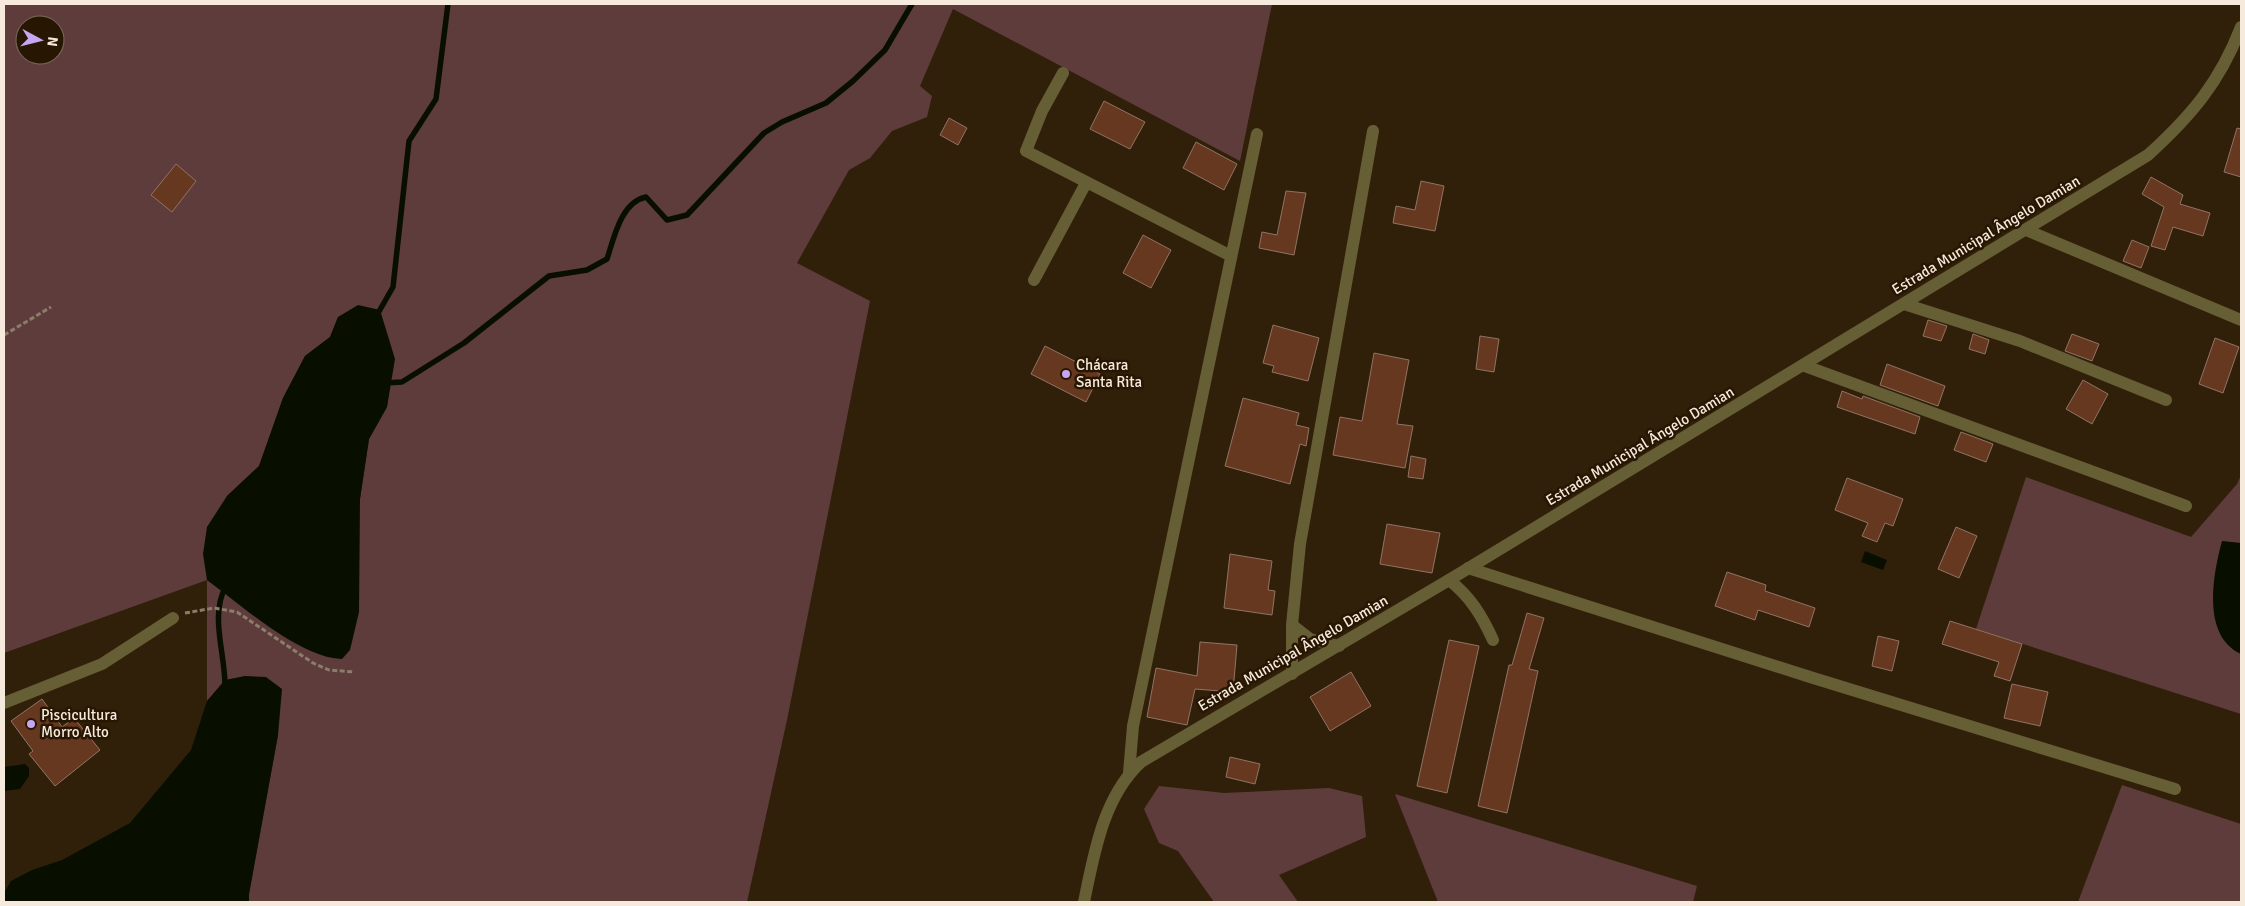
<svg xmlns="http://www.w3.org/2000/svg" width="2245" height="906" font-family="Signika,sans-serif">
<rect width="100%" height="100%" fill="#312009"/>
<g fill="#5e3c3c" fill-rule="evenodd">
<path d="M 4,4 L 1272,4 L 1240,161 L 953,9 L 920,86 L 932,96 L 927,117 L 892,131 L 870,158 L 849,170 L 797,263 L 870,301 L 787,720 L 747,902 L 249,902 L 249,894 L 278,735 L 225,680 L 207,701 L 207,580 L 4,653 ZM 25,25 L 55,25 L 55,55 L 25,55 ZM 338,317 L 390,384 L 387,407 L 369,439 L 360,499 L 223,592 L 207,580 L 227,496 L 259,466 L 283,398 L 305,356 L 330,337 Z"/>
<polygon points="2241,475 2241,714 1976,629 2026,477 2191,537 2237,484"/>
<polygon points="2122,785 2241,824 2241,902 2078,902"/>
<polygon points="1159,786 1224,793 1329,788 1362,796 1366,837 1279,875 1298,902 1214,902 1178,851 1159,843 1144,809"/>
<polygon points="1395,794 1697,886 1693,902 1438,902"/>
</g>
<g fill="#080f00">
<path d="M 358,305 L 380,310 L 395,359 L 387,407 L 369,439 L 360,499 L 359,612 L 350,650 L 342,659 C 300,658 241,605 207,580 L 203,554 L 207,527 L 227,496 L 259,466 L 283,398 L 305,356 L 330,337 L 338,317 Z"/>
<path d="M 2222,541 L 2241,543 L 2241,654 C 2201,636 2213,574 2222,541 Z"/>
<polygon points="1865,551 1887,560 1883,570 1861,562"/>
<polygon points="245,676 266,677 282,689 278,735 249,894 249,902 4,902 4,893 11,881 32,870 62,860 130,823 191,750 207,701 225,680"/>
<polygon points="25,764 29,768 29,776 20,789 4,791 4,767"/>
</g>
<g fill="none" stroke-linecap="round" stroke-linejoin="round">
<g stroke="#080f00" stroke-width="5.5">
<polyline points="377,315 393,287 409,141 436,99 448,4"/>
<path d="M 383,383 L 402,382 L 464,343 L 549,276 L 587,270 L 607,259 C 614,238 621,202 646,197 L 667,220 L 687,215 L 764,133 L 782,122 L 826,103 L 853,81 L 885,50 L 912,4"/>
<path d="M 225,688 C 226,655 209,616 226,586"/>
</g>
</g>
<g fill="#663820" stroke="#917365">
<polygon points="1104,101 1145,122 1130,149 1090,129"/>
<polygon points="949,118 967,128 958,145 940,135"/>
<polygon points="2237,128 2241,129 2241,177 2224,172"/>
<polygon points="1196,142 1237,164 1224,190 1183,168"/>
<polygon points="176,164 196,181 172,212 151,195"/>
<polygon points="2151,177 2183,195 2180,204 2210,213 2203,236 2173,227 2165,250 2151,246 2164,207 2142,194"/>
<polygon points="1421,181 1444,186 1435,231 1393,223 1396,206 1415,210"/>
<polygon points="1286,191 1306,193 1294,255 1259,248 1262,232 1277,235"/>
<polygon points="1143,235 1171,250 1151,288 1123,273"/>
<polygon points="2132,240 2149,247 2141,268 2123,261"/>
<polygon points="1928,320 1947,326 1941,341 1923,336"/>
<polygon points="1273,325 1319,338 1308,381 1272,372 1274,366 1263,363"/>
<polygon points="1973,334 1989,340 1985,354 1969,349"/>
<polygon points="2072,334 2099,344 2092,361 2065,351"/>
<polygon points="1480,336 1499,339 1494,372 1476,369"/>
<polygon points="2215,338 2239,347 2223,393 2199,384"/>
<polygon points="1045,346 1100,374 1086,402 1031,374"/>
<polygon points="1374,353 1409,360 1397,424 1413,426 1405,468 1333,455 1340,417 1362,421"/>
<polygon points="1887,364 1945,386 1938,406 1880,385"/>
<polygon points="2083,380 2108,394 2092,424 2066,409"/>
<polygon points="1842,391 1862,399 1863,396 1920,417 1915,434 1837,407"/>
<polygon points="1243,398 1299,413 1296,425 1309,428 1306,446 1300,444 1290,484 1225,466"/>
<polygon points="1961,432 1993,444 1986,462 1954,450"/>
<polygon points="1411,456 1426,459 1423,479 1408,477"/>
<polygon points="1847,478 1903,499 1893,526 1885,523 1877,542 1862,536 1868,523 1835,510"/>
<polygon points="1387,524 1440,533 1432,573 1380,564"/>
<polygon points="1956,527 1977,536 1959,578 1938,569"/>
<polygon points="1230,554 1272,561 1268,590 1275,591 1272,615 1224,608"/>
<polygon points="1727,572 1766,585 1765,591 1815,608 1809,627 1758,610 1755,620 1715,606"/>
<polygon points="1527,613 1544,618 1529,669 1538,671 1507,813 1478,806 1509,665 1512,665"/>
<polygon points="1950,621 2022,644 2010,681 1994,676 1999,662 1942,644"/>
<polygon points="1878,636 1899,641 1892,671 1872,666"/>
<polygon points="1449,640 1479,646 1447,793 1417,786"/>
<polygon points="1200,642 1237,645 1233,692 1195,689 1187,725 1147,717 1156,668 1197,676"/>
<polygon points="1351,672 1371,706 1330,731 1310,697"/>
<polygon points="2012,684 2048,692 2040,726 2004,718"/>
<polygon points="42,699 62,727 74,718 100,750 55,786 29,754 33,751 11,721"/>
<polygon points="1230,757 1260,764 1255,784 1226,777"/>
</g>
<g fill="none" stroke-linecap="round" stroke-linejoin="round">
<g stroke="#8c7d6b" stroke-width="3" stroke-dasharray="5 2.5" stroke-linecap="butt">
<polyline points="4,335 51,307"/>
<polyline points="185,613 214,608 237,612 313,663 329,670 354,672"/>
</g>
<g stroke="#665e34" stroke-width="12">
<polyline points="1063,73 1042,111 1026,151 1231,256"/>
<polyline points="2026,230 2241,320"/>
<polyline points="1034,280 1086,183"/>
<polyline points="1904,304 2020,341 2166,400"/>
<polyline points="1805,366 2186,506"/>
<polyline points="1468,568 1810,677 2175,789"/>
<path d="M 1449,580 C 1470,596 1482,616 1493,640"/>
<polyline points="1292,625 1310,639 1339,646"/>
<polyline points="1292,674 1292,625 1300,544 1373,131"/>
<polyline points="4,703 102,664 173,618"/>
<polyline points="1129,773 1133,726 1257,134"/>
<path d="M 1084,902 C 1094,854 1103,797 1141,762 L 1449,580 L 2148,155 C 2191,116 2220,82 2241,27"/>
</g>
</g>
<g fill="#c5a6f0" stroke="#271601" stroke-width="2">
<circle cx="1066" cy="374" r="5"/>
<circle cx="31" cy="724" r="5"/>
</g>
<g text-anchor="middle" stroke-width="5" stroke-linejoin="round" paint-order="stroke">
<g font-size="15" fill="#f6eadd" stroke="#271601">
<text transform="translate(1986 235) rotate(-31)" y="5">Estrada Municipal Ângelo Damian</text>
<text transform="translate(1640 446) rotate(-31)" y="5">Estrada Municipal Ângelo Damian</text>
<text transform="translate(1293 653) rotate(-30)" y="5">Estrada Municipal Ângelo Damian</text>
</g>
<g font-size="15" fill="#f6eadd" stroke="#271601" text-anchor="start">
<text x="1076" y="370">Chácara<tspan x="1076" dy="17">Santa Rita</tspan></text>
<text x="41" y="720">Piscicultura<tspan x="41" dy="17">Morro Alto</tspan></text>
</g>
</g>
<rect width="2245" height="906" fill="none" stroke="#f6eadd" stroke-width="10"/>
<g transform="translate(40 40) rotate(97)"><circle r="24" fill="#271601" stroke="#7a6b59"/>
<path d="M0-4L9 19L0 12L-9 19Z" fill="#c5a6f0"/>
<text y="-8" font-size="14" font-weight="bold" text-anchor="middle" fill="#f6eadd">N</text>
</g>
</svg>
